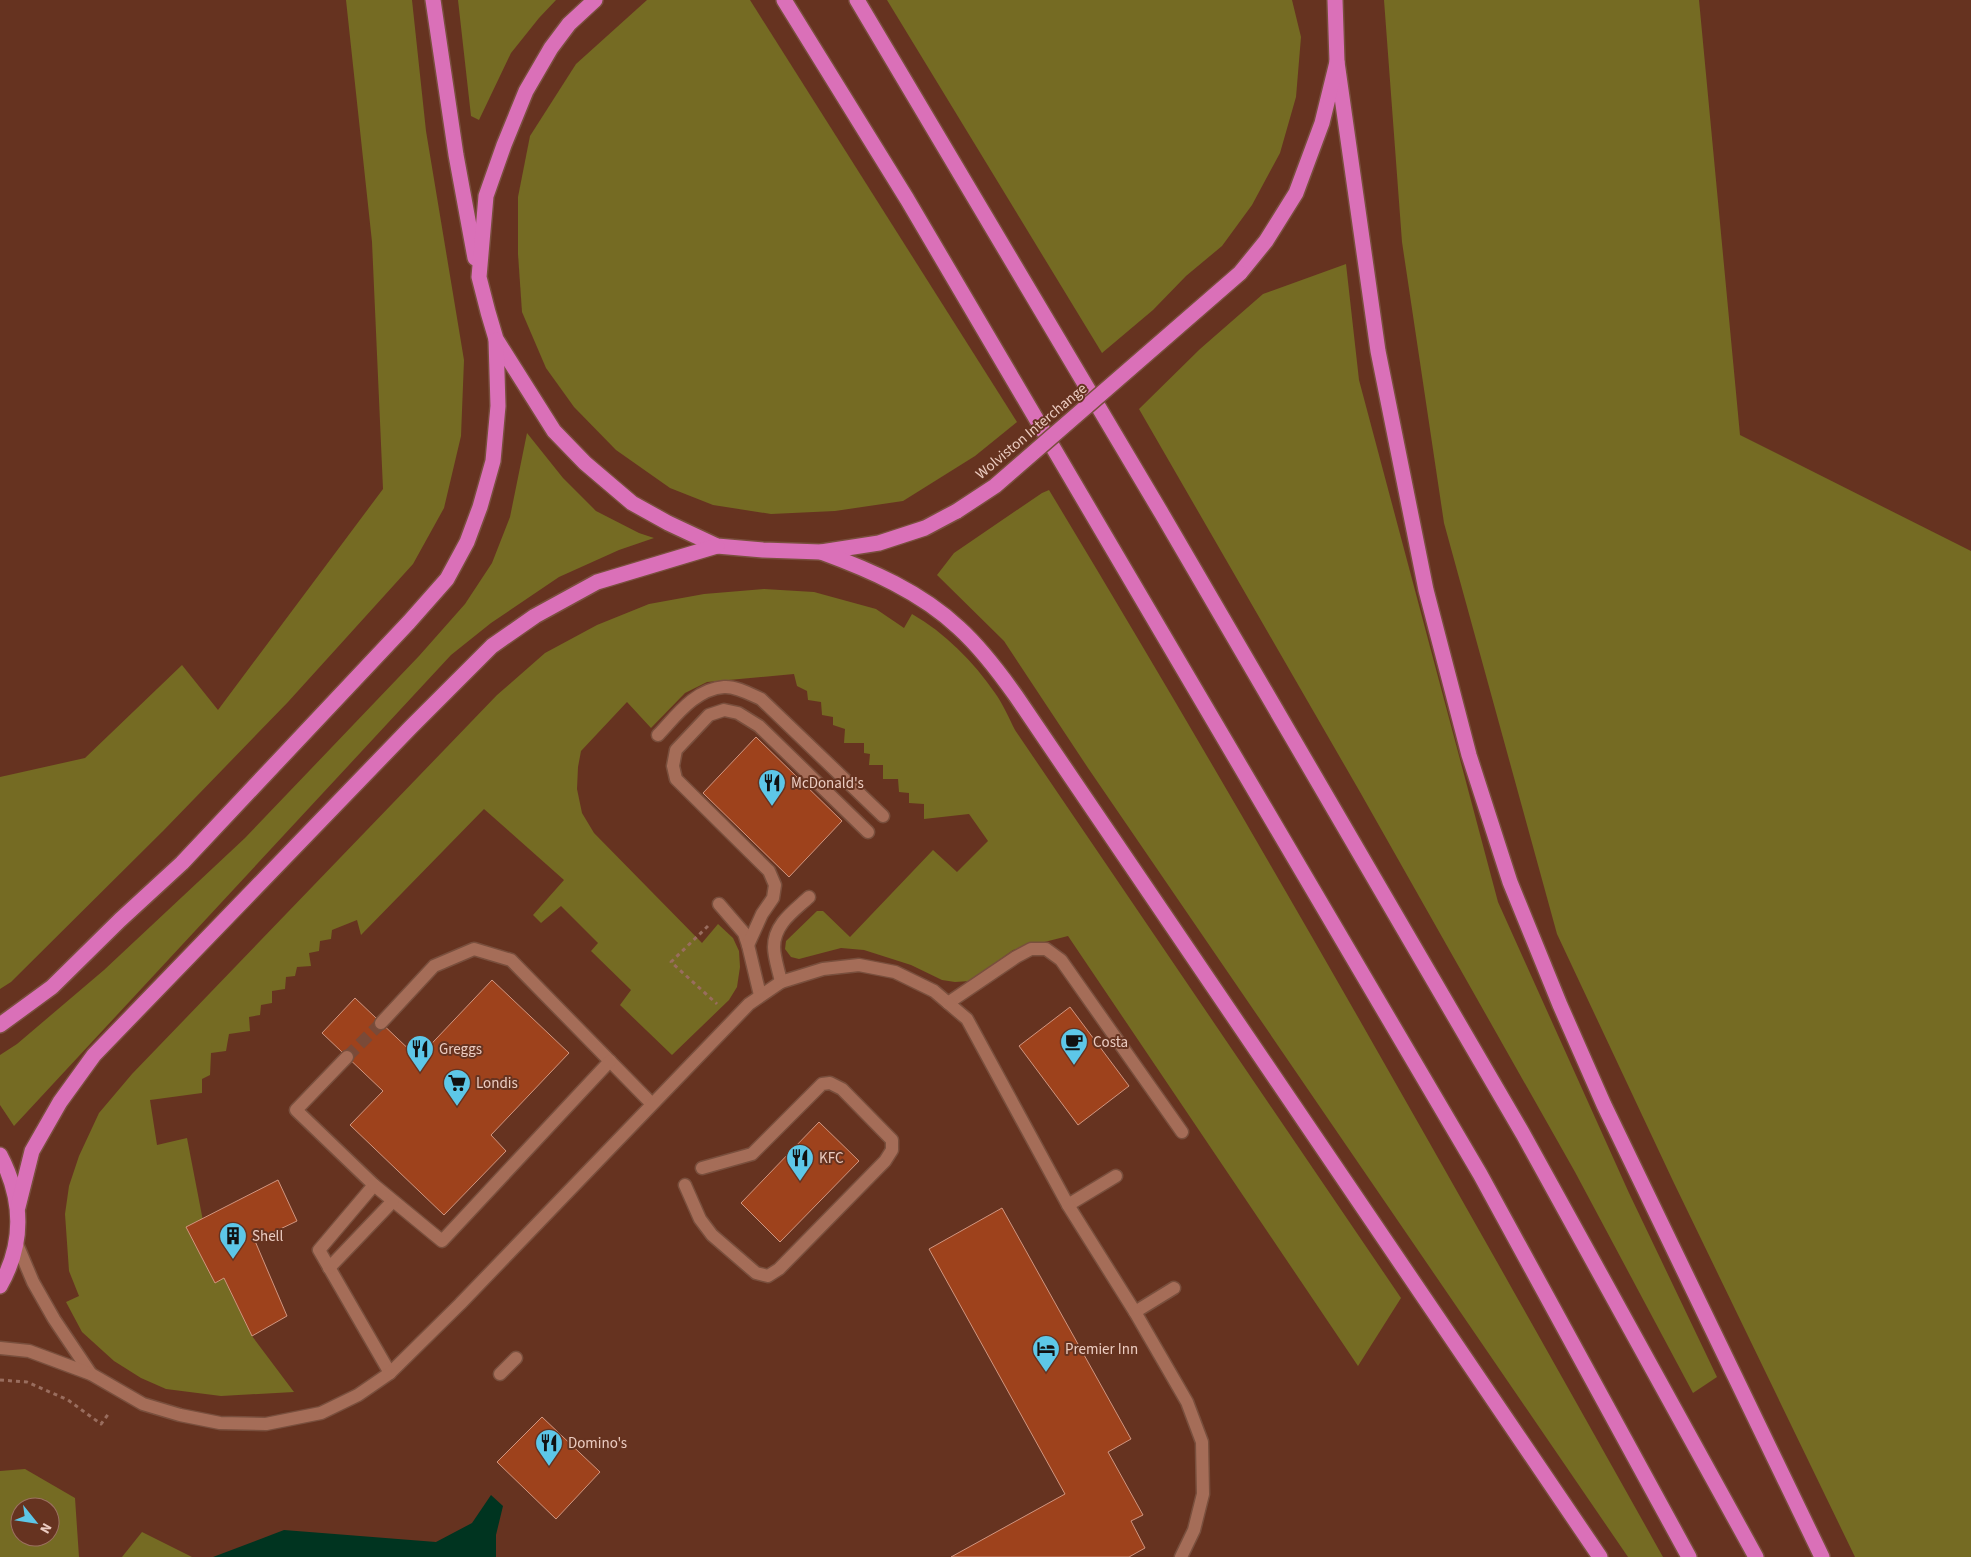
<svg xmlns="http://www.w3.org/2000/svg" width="1971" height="1557" font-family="'Source Sans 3',sans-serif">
<rect width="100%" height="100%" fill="#663320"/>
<g fill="#756b23" fill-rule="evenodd">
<polygon points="346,0 412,0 426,131 464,360 461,436 444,508 413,564 288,702 163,831 11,982 0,989 0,777 85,758 182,665 218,710 383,489 372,242"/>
<polygon points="458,0 556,0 539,18 511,53 479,120 471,116"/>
<polygon points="647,0 750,0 1017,422 975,456 903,501 835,511 771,514 713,505 670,488 616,450 574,407 546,368 522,312 518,254 518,197 530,136 576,64"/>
<polygon points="887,0 1292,0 1301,37 1296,97 1280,153 1252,205 1222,246 1186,276 1153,310 1102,353"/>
<polygon points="1384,0 1699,0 1740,435 1971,551 1971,1557 1855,1557 1673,1181 1557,934 1444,523 1402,242"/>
<polygon points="1346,264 1359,380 1498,902 1629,1193 1717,1377 1693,1393 1575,1172 1360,792 1139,409 1200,349 1263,294"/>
<polygon points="527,433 563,478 596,511 639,533 654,538 619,550 559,577 491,623 451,655 14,1126 0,1105 0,1055 17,1044 104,970 245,838 419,656 465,604 492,563 510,517"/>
<path d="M 1049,490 C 1261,841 1462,1199 1663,1557 L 1628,1557 L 1088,768 L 1004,641 L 937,575 L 954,553 L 1042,493 Z"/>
<path d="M 764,589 L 814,592 L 876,609 L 904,628 L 912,614 C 945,633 973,661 995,693 C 1003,704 1009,718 1015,730 L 1401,1298 L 1358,1366 L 1068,936 L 1013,950 L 970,981 L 955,982 L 942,980 L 911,965 L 864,950 L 841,948 L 799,959 L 791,957 L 785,949 L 786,941 L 817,911 L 823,911 L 850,937 L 933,850 L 957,872 L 988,841 L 969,814 L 924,819 L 924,804 L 909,803 L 909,793 L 899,792 L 898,779 L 883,779 L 883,765 L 869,765 L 870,754 L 864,753 L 864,743 L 844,743 L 845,729 L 833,725 L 833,717 L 822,715 L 821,702 L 808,700 L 807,691 L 797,686 L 794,674 L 707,682 L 685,693 L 651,728 L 627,702 L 581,751 L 578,767 L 577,789 L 582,813 L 594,833 L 702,943 L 718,924 L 733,938 L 739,951 L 740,967 L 737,987 L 729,1000 L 672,1055 L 620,1005 L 631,990 L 591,951 L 598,943 L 561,906 L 541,923 L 533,915 L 564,880 L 484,809 L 361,935 L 357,920 L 332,930 L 331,939 L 320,941 L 319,951 L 309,953 L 311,966 L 297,967 L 295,976 L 286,977 L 285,989 L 272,991 L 272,1003 L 261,1005 L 260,1015 L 249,1017 L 250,1031 L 229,1034 L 226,1051 L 211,1053 L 210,1075 L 202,1079 L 202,1093 L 150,1100 L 157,1145 L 187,1138 L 215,1283 L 224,1278 L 252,1336 L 294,1392 L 221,1396 L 166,1389 L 141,1378 L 114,1361 L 82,1332 L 66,1302 L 79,1296 L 69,1271 L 65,1214 L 69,1186 L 79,1156 L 99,1113 L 132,1074 L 497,695 L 545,653 L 597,625 L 649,604 L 704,594 Z"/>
<path d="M 25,1469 L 75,1498 L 79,1557 L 0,1557 L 0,1471 ZM 20,1507 L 50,1507 L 50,1537 L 20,1537 Z"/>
<polygon points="142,1532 192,1557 122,1557"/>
</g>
<polygon fill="#003420" points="491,1495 503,1506 496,1535 496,1557 213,1557 284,1530 436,1542 472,1523"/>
<g fill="#9e421c" stroke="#d19680">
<polygon points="756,737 842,821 789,877 703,793"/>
<polygon points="492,980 569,1053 491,1135 506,1151 444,1215 350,1125 383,1091 322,1033 355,998 418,1058"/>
<polygon points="1070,1007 1129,1086 1078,1125 1019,1046"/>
<polygon points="819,1122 859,1161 780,1242 741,1203"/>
<polygon points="278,1180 297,1221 255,1241 287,1316 252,1336 224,1278 215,1283 186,1227"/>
<polygon points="1002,1208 1131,1439 1108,1452 1143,1515 1131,1521 1145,1548 1129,1557 951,1557 1065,1494 929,1249"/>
<polygon points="542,1417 600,1472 556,1519 497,1462"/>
</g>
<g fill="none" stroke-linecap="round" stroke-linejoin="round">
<polyline stroke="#7a4a38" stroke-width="12" stroke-dasharray="12 6" stroke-linecap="butt" points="347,1057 381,1023"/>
<defs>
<g id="minor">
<path d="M 658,735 C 676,716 695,689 724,687 C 736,686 750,694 761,699 L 883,816"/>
<polyline points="719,904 744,933 748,945 760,995"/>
<polyline points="748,945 762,914 773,898 775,885 769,871 676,779 673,766 676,750 709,715 724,710 738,713 759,726 868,832"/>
<path d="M 781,982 C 779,971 774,958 774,947 C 774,924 794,911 809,897"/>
<polyline points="948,1003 1016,957 1031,949 1046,949 1061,960 1182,1132"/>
<polyline points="381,1023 434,966 474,949 511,960 652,1104"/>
<polyline points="347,1057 296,1110 374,1185 319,1250 390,1373"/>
<polyline points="374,1185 442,1241 610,1061"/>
<polyline points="685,1185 700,1219 712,1235 756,1273 768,1276 779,1269 885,1161 892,1150 892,1140 842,1089 830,1083 822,1084 752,1154 702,1168"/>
<polyline points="1068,1205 1116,1176"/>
<polyline points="17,1244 33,1282 54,1319 91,1374"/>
<polyline points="329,1268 393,1201"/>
<polyline points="1135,1312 1174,1288"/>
<polyline points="0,1348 29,1351 91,1374 143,1404 180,1415 220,1423 266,1424 321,1413 358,1395 390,1373 460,1304 749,1004 781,982 823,969 859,965 895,972 934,991 967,1019 1068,1205 1135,1312 1187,1402 1202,1442 1203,1494 1194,1530 1181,1557"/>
<polyline points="500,1374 516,1358"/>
</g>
<g id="highway">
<polyline points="433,0 456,155 475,258"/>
<polyline points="595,0 569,24 551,48 526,91 504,145 486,196 479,277 488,312 496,339 554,431 585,463 632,503 668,523 717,546 763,550 821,552 879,543 925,528 957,511"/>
<polyline points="784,0 907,199 1480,1174 1689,1557"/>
<polyline points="857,0 1162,514 1523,1134 1756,1557"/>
<polyline points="1337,62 1378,351 1426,590 1469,755 1510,882 1560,1005 1604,1105 1822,1557"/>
<polyline points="1240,273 1266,241 1296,193 1322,123 1337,62 1335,0"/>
<path d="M 821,552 C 870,570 921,592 959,628 C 981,648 999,672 1016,696 L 1600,1557"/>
<polyline points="0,1025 52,987 120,920 182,863 409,622 447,579 467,542 480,507 493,461 498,406 496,340"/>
<path d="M 0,1155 C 23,1199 25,1242 0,1286"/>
<polyline points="18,1207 32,1151 60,1102 94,1055 411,727 492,646 535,616 597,582 717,546"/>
</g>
</defs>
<use href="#minor" stroke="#794f3d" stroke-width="15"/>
<use href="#highway" stroke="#794f3d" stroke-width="18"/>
<g stroke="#996d5e" stroke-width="3" stroke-dasharray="4 4" stroke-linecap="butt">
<polyline points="708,926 671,962 717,1004"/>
<polyline points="0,1380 27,1382 68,1400 101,1424 109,1413"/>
</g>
<use href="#minor" stroke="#a56d58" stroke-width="12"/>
<use href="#highway" stroke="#da70b8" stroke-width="15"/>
<defs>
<polyline id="highway-bridge" points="957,511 995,486 1240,273"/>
</defs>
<use href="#highway-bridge" stroke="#794f3d" stroke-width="18" stroke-linecap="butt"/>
<use href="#highway-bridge" stroke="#da70b8" stroke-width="15"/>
</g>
<defs>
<symbol id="restaurant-pin" viewBox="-11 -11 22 30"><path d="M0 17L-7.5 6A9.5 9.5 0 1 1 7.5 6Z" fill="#5dc7e8" stroke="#663320"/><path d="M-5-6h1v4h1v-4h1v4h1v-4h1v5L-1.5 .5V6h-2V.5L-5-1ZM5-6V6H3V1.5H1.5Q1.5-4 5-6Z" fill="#111"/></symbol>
<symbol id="cafe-pin" viewBox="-11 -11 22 30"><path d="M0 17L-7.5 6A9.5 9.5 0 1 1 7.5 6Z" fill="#5dc7e8" stroke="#663320"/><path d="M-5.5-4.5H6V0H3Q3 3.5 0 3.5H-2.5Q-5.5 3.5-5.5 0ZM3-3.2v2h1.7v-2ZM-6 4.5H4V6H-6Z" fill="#111"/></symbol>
<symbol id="supermarket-pin" viewBox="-11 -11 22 30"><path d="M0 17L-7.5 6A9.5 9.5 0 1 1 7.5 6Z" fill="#5dc7e8" stroke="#663320"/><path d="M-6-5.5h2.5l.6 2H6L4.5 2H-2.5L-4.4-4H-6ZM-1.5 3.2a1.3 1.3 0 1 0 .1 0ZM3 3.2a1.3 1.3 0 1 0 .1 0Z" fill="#111"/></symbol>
<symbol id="building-pin" viewBox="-11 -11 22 30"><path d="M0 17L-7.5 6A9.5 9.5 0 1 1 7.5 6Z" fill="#5dc7e8" stroke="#663320"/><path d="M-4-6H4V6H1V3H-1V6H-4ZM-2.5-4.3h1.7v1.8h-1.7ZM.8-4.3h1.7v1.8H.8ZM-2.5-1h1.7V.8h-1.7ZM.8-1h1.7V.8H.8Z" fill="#111"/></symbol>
<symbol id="hotel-pin" viewBox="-11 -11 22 30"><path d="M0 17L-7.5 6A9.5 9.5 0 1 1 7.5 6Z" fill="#5dc7e8" stroke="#663320"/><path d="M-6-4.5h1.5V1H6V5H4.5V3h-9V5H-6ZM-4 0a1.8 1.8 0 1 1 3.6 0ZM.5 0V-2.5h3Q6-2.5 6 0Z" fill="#111"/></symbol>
</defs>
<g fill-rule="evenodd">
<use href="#restaurant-pin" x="756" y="767" width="32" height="43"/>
<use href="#cafe-pin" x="1058" y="1026" width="32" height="43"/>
<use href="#restaurant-pin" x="404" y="1033" width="32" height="43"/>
<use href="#supermarket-pin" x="441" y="1067" width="32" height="43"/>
<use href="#restaurant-pin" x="784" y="1142" width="32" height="43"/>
<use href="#building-pin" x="217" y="1220" width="32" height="43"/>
<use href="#hotel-pin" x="1030" y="1333" width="32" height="43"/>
<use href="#restaurant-pin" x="533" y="1427" width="32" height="43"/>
</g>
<g text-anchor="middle" stroke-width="4" stroke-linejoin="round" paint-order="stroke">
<g font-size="15" fill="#ecccc1" stroke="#663320">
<text transform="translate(1031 431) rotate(-40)" y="5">Wolviston Interchange</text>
</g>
<g font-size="15" fill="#ecccc1" stroke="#663320" text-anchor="start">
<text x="791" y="788">McDonald's</text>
<text x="1093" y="1047">Costa</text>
<text x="439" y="1054">Greggs</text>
<text x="476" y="1088">Londis</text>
<text x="819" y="1163">KFC</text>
<text x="252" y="1241">Shell</text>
<text x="1065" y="1354">Premier Inn</text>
<text x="568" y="1448">Domino's</text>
</g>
</g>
<g transform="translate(35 1522) rotate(120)"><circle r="24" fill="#663320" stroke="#9c7060"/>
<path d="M0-4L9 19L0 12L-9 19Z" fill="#5dc7e8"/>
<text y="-8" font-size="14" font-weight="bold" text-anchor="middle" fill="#ecccc1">N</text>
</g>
</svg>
